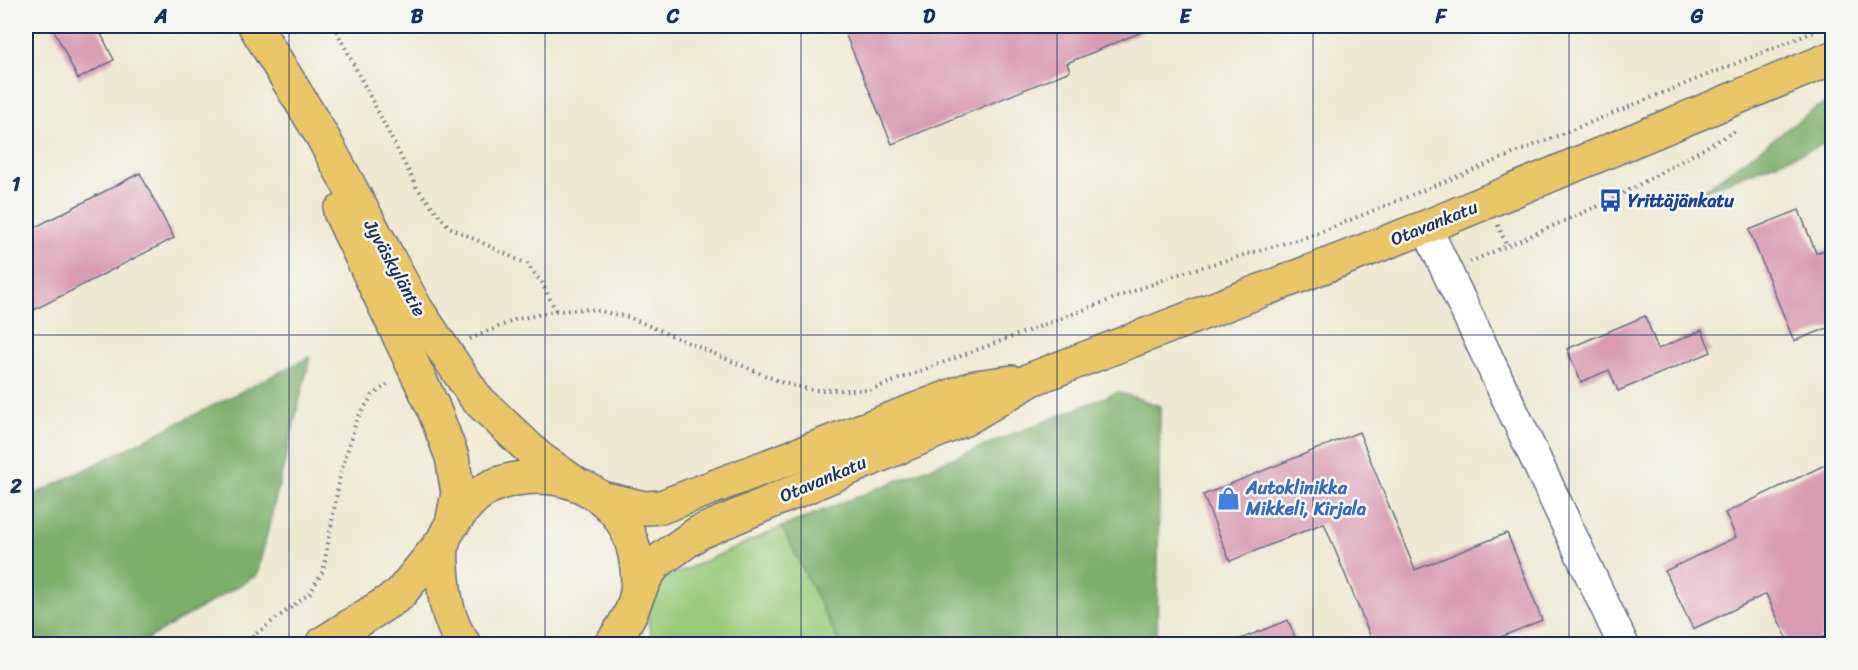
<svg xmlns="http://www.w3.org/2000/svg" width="1858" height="670" font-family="Sriracha,sans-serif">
<rect width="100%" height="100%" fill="#f6f6f2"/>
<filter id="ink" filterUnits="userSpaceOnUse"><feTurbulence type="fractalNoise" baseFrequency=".0167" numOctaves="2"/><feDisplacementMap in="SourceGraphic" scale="12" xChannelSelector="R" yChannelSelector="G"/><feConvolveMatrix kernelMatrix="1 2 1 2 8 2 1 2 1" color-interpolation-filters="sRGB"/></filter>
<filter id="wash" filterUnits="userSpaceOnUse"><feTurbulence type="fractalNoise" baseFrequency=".008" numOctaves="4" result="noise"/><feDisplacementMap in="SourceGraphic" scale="24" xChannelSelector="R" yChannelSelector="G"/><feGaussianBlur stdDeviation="1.35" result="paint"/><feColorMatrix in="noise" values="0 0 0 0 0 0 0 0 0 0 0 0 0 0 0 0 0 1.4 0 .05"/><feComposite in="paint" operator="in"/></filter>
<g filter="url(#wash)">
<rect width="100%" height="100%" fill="#eee9d2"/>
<polygon fill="#9acb7a" stroke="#5a7d6c" stroke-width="1.5" points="782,527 840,644 654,644 640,590"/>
<g fill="#7baf6a" stroke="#4b6f64" stroke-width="1.5">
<polygon points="1832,101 1832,141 1701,192 1816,108"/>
<polygon points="310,357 257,575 139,644 26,644 26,499"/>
<polygon points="1118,392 1160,406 1157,644 840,644 782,527"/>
</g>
<g id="blocks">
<g fill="#da9bb2">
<polygon points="52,26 97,26 114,60 78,79"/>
<polygon points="842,26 1156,26 1067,63 1070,71 892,144"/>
<polygon points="140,173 174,238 26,314 26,232"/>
<polygon points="1799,210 1816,253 1833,247 1833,326 1794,341 1749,230"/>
<polygon points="1645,316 1658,349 1702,330 1711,352 1618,391 1609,370 1581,382 1567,349"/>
<polygon points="1359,432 1415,570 1507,533 1542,620 1481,645 1374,645 1324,523 1230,561 1203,495"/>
<polygon points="1833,461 1833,632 1807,645 1790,645 1766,594 1693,629 1665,571 1736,537 1725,513"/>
<polygon points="1288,620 1298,645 1228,645 1228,644"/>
</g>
</g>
</g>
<g filter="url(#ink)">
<use href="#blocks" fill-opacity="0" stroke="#657087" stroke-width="1.5"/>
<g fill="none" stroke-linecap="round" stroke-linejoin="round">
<defs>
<polyline id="minor" points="1426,227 1623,644"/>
<g id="major">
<polyline points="601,498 645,508 661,507 975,387 1012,382"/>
<polyline points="635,601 646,577 656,563 698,533 965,419 1032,379 1426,227 1832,58"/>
<polyline points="322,644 399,595 441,543"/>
</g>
<g id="highway">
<polyline points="255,26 322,136 415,307 476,398 539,458 572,481"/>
<polyline points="340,212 433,407 452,457 458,493 452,524"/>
<path d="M 464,644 C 447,621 444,595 442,567 C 440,538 445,533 463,510 C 477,492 493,483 516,479 C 571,469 624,498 635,555 C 638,569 639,587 635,601 C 631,615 620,632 611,644"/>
</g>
</defs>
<use href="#minor" stroke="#657087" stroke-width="33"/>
<use href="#major" stroke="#657087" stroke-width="36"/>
<use href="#highway" stroke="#657087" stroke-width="36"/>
<g stroke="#657087" stroke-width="4" stroke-dasharray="1.5 4.5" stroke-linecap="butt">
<polyline points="334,26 417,188 449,227 527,264 542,283 556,311"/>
<polyline points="1498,225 1507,247"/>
<polyline points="1470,262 1610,201 1735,131"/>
<polyline points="470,339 517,319 556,311 589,309 628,317 783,383 812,390 870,390 1182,273 1313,235 1828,26"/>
<polyline points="253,636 256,644"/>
<polyline points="235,644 253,636 310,593 323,571 340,476 357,419 372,396 390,382"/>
</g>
<use href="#minor" stroke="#fff" stroke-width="30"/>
<use href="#major" stroke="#ebc669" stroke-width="33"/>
<use href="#highway" stroke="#ebc669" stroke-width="33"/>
</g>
</g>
<path fill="none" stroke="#1b2f5e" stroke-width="1.5" stroke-opacity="0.55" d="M 289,26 L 289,644M 545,26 L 545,644M 801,26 L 801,644M 1057,26 L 1057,644M 1313,26 L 1313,644M 1569,26 L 1569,644M 26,335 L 1832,335"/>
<defs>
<symbol id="bus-bare" viewBox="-9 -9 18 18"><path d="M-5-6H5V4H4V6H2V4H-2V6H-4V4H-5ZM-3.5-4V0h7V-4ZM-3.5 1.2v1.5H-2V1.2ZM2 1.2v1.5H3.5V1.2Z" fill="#1a4fb4" stroke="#f6f6f2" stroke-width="2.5" paint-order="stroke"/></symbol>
<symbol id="shop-bare" viewBox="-9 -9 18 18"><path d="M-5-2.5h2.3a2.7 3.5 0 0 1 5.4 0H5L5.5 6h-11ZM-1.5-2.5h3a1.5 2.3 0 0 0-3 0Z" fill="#3f7fe0" stroke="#f6f6f2" stroke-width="2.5" paint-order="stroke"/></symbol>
</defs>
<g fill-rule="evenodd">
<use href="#bus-bare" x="1594" y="184" width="33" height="33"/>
<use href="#shop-bare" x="1212" y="482" width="33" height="33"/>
</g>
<g text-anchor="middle" stroke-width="5" stroke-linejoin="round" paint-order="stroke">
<g font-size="18" font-weight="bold" fill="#164399" stroke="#f6f6f2" text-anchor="start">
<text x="1628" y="207">Yrittäjänkatu</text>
</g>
<g font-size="18" fill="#1b2f5e" stroke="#f6f6f2">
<text transform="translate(1434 223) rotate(-22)" y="6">Otavankatu</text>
<text transform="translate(395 268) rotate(61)" y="6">Jyväskyläntie</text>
<text transform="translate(823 479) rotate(-23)" y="6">Otavankatu</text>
</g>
<g font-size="18" font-weight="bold" fill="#366cbe" stroke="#f6f6f2" text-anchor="start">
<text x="1246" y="494">Autoklinikka<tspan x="1246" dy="21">Mikkeli, Kirjala</tspan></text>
</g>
</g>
<rect width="1858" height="670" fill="none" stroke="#f6f6f2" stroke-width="66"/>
<rect x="33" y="33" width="1792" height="604" fill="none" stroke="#1b2f5e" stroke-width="2"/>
<g font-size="20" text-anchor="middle" font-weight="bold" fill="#1b2f5e">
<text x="161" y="23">A</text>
<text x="417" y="23">B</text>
<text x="673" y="23">C</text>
<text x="929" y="23">D</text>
<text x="1185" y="23">E</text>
<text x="1441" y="23">F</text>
<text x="1697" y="23">G</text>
<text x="16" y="191">1</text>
<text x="16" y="493">2</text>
</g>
</svg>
